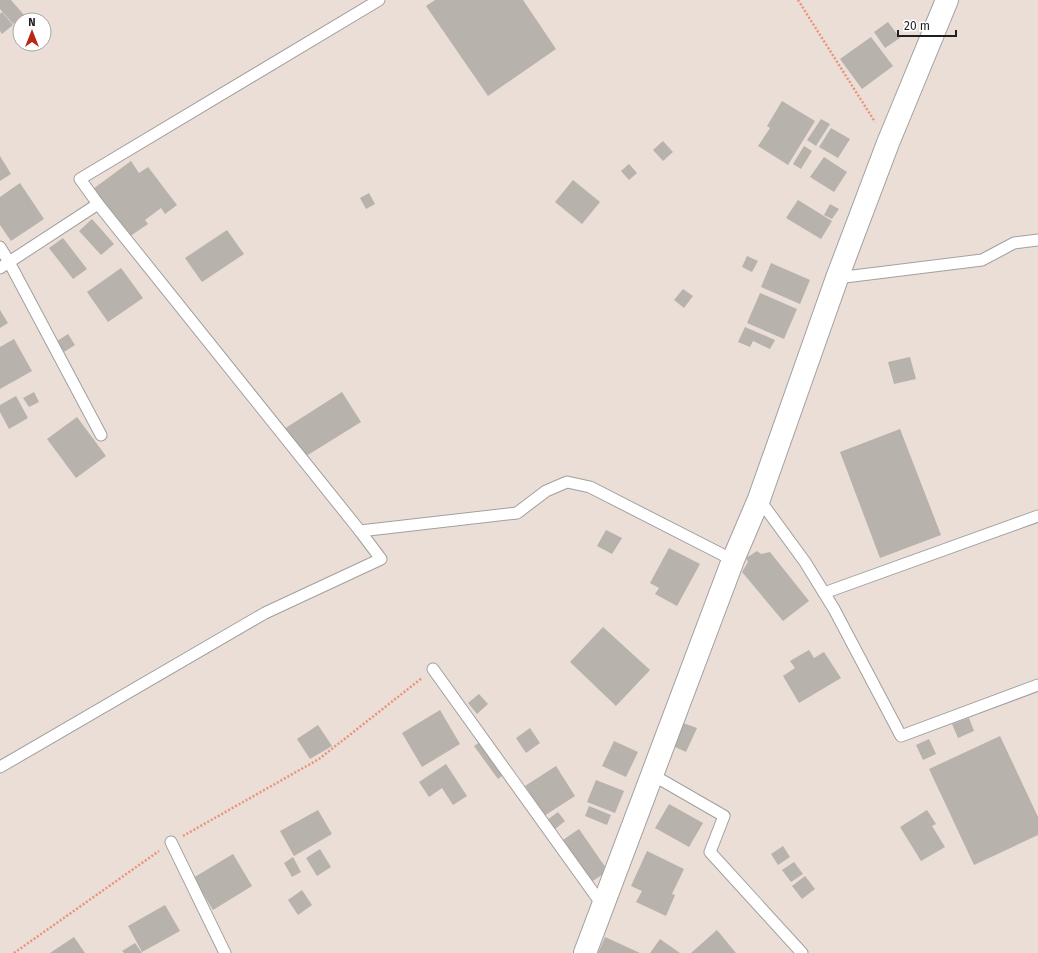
<svg xmlns="http://www.w3.org/2000/svg" width="1038" height="953" font-family="'Fira Sans',sans-serif">
<rect width="100%" height="100%" fill="#eeece6"/>
<path fill="#ebded7" fill-rule="evenodd" d="M 0,0 L 1038,0 L 1038,953 L 0,953 ZM 20,20 L 44,20 L 44,44 L 20,44 Z"/>
<g fill="#b7b2ac">
<polygon points="0,0 11,0 24,15 13,24 0,9"/>
<polygon points="435,0 523,0 556,49 488,96 426,6"/>
<polygon points="2,12 13,25 2,34 0,31 0,14"/>
<polygon points="888,22 900,38 885,48 874,32"/>
<polygon points="871,37 893,66 862,89 840,59"/>
<polygon points="782,101 815,121 788,165 758,146 770,128 767,126"/>
<polygon points="821,119 830,124 816,146 807,140"/>
<polygon points="831,128 850,139 838,158 819,147"/>
<polygon points="663,141 673,152 663,161 653,150"/>
<polygon points="804,146 812,151 801,169 793,164"/>
<polygon points="0,156 11,174 0,181"/>
<polygon points="824,157 847,172 834,192 810,177"/>
<polygon points="131,161 139,173 148,167 177,205 165,214 161,208 145,220 148,224 129,237 93,189"/>
<polygon points="629,164 637,173 629,180 621,171"/>
<polygon points="573,180 600,202 582,224 555,202"/>
<polygon points="20,183 44,219 11,241 0,225 0,197"/>
<polygon points="369,193 375,204 366,209 360,198"/>
<polygon points="798,200 832,221 821,239 786,218"/>
<polygon points="830,204 839,209 832,219 824,215"/>
<polygon points="92,219 114,244 101,255 79,231"/>
<polygon points="227,230 244,254 202,282 185,258"/>
<polygon points="63,238 87,269 73,279 49,248"/>
<polygon points="747,256 758,261 752,272 742,267"/>
<polygon points="771,263 810,280 800,304 761,287"/>
<polygon points="121,268 143,298 108,322 87,292"/>
<polygon points="683,289 693,296 684,308 674,300"/>
<polygon points="760,293 797,309 784,339 747,323"/>
<polygon points="0,310 8,323 0,328"/>
<polygon points="745,327 775,340 770,349 753,341 750,347 738,342"/>
<polygon points="68,334 75,345 64,352 57,341"/>
<polygon points="14,339 32,371 0,389 0,347"/>
<polygon points="910,357 916,379 894,384 888,362"/>
<polygon points="34,392 39,402 29,407 23,398"/>
<polygon points="342,392 361,422 303,458 284,429"/>
<polygon points="16,396 28,418 9,429 0,412 0,405"/>
<polygon points="77,417 106,456 76,478 47,439"/>
<polygon points="900,429 941,535 880,558 840,452"/>
<polygon points="606,530 622,538 612,554 597,546"/>
<polygon points="669,548 700,564 677,606 655,594 659,588 650,583"/>
<polygon points="757,551 761,554 770,552 809,601 783,621 742,572 748,562 746,558"/>
<polygon points="603,627 650,670 616,706 570,662"/>
<polygon points="809,650 814,658 824,652 841,678 799,703 783,676 795,668 790,661"/>
<polygon points="479,694 488,704 477,714 468,703"/>
<polygon points="440,710 460,744 422,767 402,733"/>
<polygon points="969,718 974,731 958,738 952,724"/>
<polygon points="683,723 697,728 686,752 673,746"/>
<polygon points="318,725 332,746 310,759 297,739"/>
<polygon points="530,728 540,743 526,753 516,738"/>
<polygon points="1000,736 1038,817 1038,835 974,865 929,769"/>
<polygon points="929,739 936,754 923,760 916,745"/>
<polygon points="483,740 506,773 498,779 474,746"/>
<polygon points="614,741 638,752 626,777 602,766"/>
<polygon points="446,764 467,796 453,805 442,788 429,797 419,782"/>
<polygon points="556,766 575,796 544,816 525,786"/>
<polygon points="596,780 624,791 615,813 587,802"/>
<polygon points="669,804 703,823 689,847 655,828"/>
<polygon points="589,806 611,815 607,825 585,816"/>
<polygon points="318,810 332,834 294,856 280,831"/>
<polygon points="927,810 936,824 932,826 945,847 921,861 900,827"/>
<polygon points="558,812 565,821 554,830 547,820"/>
<polygon points="579,829 608,871 588,884 560,842"/>
<polygon points="783,846 790,857 778,865 771,854"/>
<polygon points="320,849 331,867 317,876 306,858"/>
<polygon points="647,851 684,869 672,894 675,895 666,916 636,902 642,891 631,886"/>
<polygon points="233,854 252,886 213,910 193,878"/>
<polygon points="293,857 301,872 292,877 284,863"/>
<polygon points="794,862 803,874 791,882 782,870"/>
<polygon points="805,876 815,889 802,899 792,886"/>
<polygon points="302,890 312,905 298,915 288,900"/>
<polygon points="165,905 180,931 142,952 128,926"/>
<polygon points="717,930 736,953 691,953"/>
<polygon points="74,937 85,953 50,953"/>
<polygon points="605,937 640,953 598,953"/>
<polygon points="660,939 680,953 650,953"/>
<polygon points="135,943 142,953 124,953 122,951"/>
</g>
<g fill="none" stroke-linecap="round" stroke-linejoin="round">
<defs>
<g id="lane">
<polyline points="0,247 9,262 101,435"/>
<polyline points="0,268 98,204"/>
<polyline points="837,278 982,260 1014,243 1038,240"/>
<polyline points="759,499 805,562 834,609 901,736 1038,685"/>
<polyline points="360,531 517,513 546,491 567,482 590,487 733,560"/>
<polyline points="824,593 1038,516"/>
<polyline points="433,669 603,906"/>
<polyline points="0,767 265,613 381,559 360,531 98,204 80,179 379,0"/>
<polyline points="651,774 724,816 710,852 802,953"/>
<polyline points="171,842 225,953"/>
</g>
<polyline id="street" points="585,953 733,560 759,499 837,278 888,143 947,0"/>
</defs>
<use href="#lane" stroke="#a0a0a0" stroke-width="13"/>
<use href="#street" stroke="#a0a0a0" stroke-width="24"/>
<g stroke="#eb937a" stroke-width="2.5" stroke-dasharray="2 2" stroke-linecap="butt">
<polyline points="798,0 875,122"/>
<polyline points="183,836 319,759 422,678"/>
<polyline points="14,953 159,851"/>
</g>
<use href="#lane" stroke="#fff" stroke-width="11"/>
<use href="#street" stroke="#fff" stroke-width="22"/>
</g>
<g transform="translate(32 32)"><circle r="19" fill="#ffffff" stroke="#a5a5a5"/>
<path d="M0-3L7 15L0 10L-7 15Z" fill="#b82815"/>
<text y="-6" font-size="11" font-weight="bold" text-anchor="middle" fill="#1f1f1f">N</text>
</g>
<path d="M898 30v6h58v-6" fill="none" stroke="#1f1f1f" stroke-width="2"/>
<text x="904" y="30" font-size="12" fill="#1f1f1f" stroke="#ffffff" stroke-width="3" paint-order="stroke">20 m</text>
</svg>
